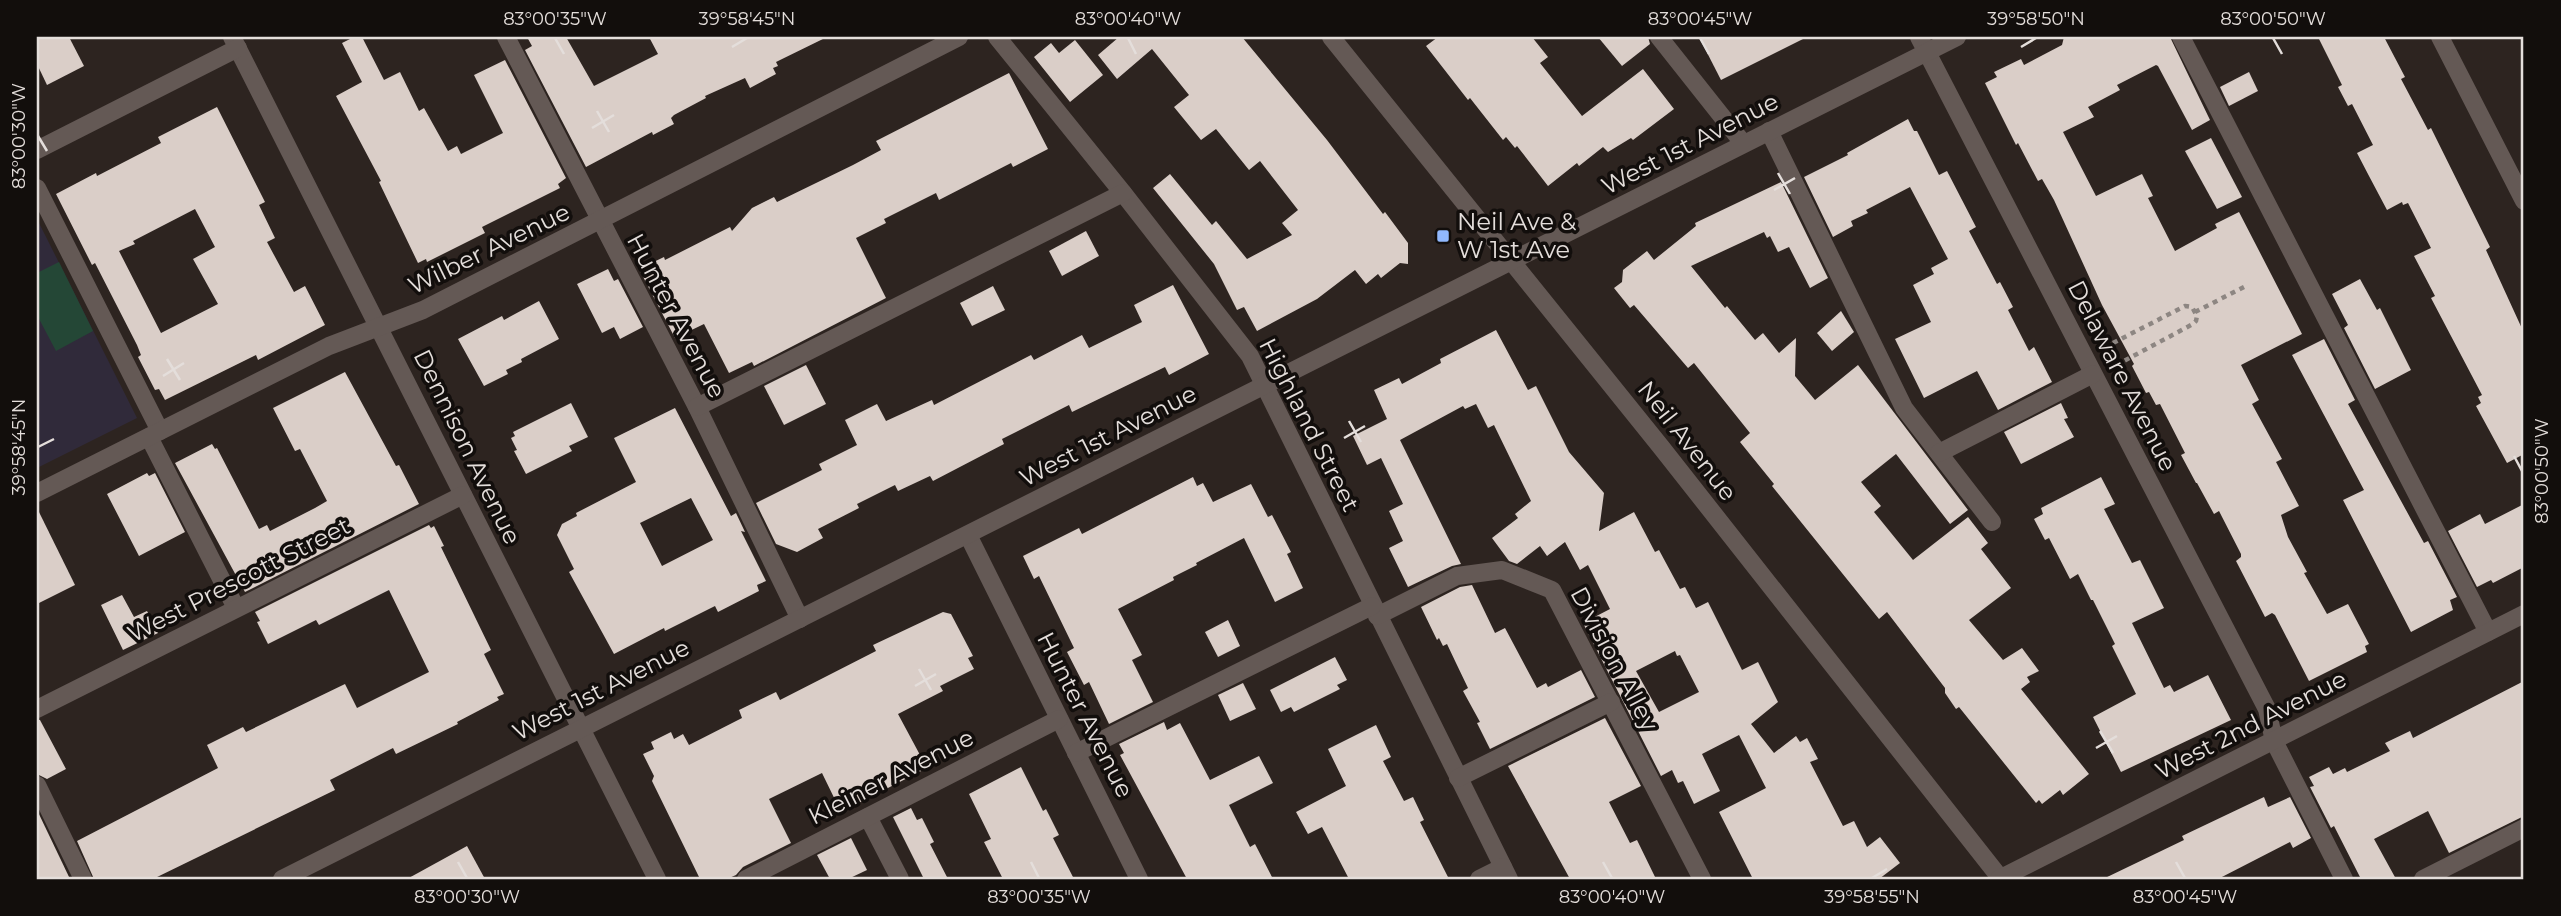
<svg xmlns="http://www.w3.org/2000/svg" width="2561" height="916" font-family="Montserrat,sans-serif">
<rect width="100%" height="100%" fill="#2d2420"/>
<polygon fill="#302a3a" points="37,219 137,418 37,468"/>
<polygon fill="#244736" points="59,262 93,331 56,351 37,315 37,273"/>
<g fill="#dacec8" fill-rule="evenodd">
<polygon points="37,37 69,37 84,66 47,85 37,64"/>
<polygon points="354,37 362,37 384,80 400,72 419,111 424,108 448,151 457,146 461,154 503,133 474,75 505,60 566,178 558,184 560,188 482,227 485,233 427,262 426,259 418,263 379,182 381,181 336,96 362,82 342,43"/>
<polygon points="527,37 566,37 594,86 658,54 649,37 827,37 776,62 778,66 773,68 776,74 750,88 745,78 705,96 706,98 674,115 671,118 674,124 653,135 652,132 586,167 525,50 532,46"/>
<polygon points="1119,37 1242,37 1327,140 1383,214 1385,212 1408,243 1408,264 1400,263 1381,278 1378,274 1366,284 1355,270 1317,299 1257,331 1244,307 1237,310 1214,264 1153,188 1170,174 1212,225 1216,221 1247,259 1292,235 1282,223 1298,210 1260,161 1249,170 1216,129 1201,140 1174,107 1189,95 1152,49 1117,79 1098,55"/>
<polygon points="1438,37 1532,37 1548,57 1540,63 1582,116 1643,69 1674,109 1633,140 1631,138 1608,152 1603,147 1579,166 1577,163 1548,186 1517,146 1515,148 1506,137 1503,140 1470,98 1468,100 1426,46"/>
<polygon points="1598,37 1648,37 1650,44 1622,66"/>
<polygon points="1699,37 1807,37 1721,80"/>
<polygon points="2064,37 2170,37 2210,120 2192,130 2158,66 2156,65 2117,85 2120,90 2088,107 2094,117 2063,132 2096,196 2142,174 2153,196 2148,198 2175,251 2217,228 2215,224 2239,212 2302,334 2241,365 2259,400 2252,404 2282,459 2276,462 2299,506 2281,515 2288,537 2307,572 2304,573 2327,614 2348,604 2369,644 2365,646 2367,652 2309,681 2275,615 2272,613 2265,617 2236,561 2241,557 2241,554 2219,511 2214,514 2197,483 2196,483 2181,455 2185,453 2160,404 2156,405 2149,392 2146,393 2132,366 2134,364 2102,305 2054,200 2042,179 2038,181 2018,143 2016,145 1985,83 1997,77 1994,72 2021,59 2024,65 2062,45"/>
<polygon points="2318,37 2384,37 2405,77 2401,79 2428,130 2431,128 2490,247 2486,250 2524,333 2524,454 2507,463 2476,406 2481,403 2478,397 2482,395 2431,298 2435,296 2414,256 2431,248 2408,203 2403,205 2402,202 2387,210 2369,176 2357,153 2373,145 2352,104 2348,106 2338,87 2342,85"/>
<polygon points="1075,40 1103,75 1070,102 1034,57 1051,43 1059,53"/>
<polygon points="2249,72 2258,91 2229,106 2220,87"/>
<polygon points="1009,73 1048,149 1013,167 1011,163 939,200 936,193 884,219 886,223 856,238 886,298 754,366 752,362 729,373 704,324 675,338 639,269 664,257 665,260 730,227 732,231 752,208 774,197 777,202 853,165 881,150 876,141"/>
<path d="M 217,107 L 265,202 L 259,205 L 275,238 L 267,242 L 294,292 L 305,286 L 325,325 L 258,360 L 256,355 L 165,400 L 159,389 L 155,390 L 138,357 L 141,355 L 137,345 L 95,263 L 92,265 L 56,194 L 96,173 L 97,176 L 161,143 L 158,137 ZM 195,209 L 215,247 L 193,259 L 218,304 L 161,333 L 119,251 L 135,244 L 133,241 Z"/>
<polygon points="1908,119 1914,131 1917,131 1939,175 1947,171 1976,227 1969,231 1997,284 2000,282 2013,307 2008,310 2029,351 2034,347 2052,382 1998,410 1977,371 1924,398 1895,339 1931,322 1913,285 1934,274 1931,268 1948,259 1910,187 1866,210 1868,213 1851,221 1853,226 1833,237 1804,177 1848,155 1847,153"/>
<polygon points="2211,138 2242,197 2217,209 2185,151"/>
<polygon points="1781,182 1828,278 1810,288 1789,247 1778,252 1770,236 1767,238 1764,232 1691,266 1725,308 1727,306 1755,340 1763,333 1779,353 1796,338 1795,376 1815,400 1858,365 1968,510 1950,524 1896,454 1861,482 1881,506 1874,512 1913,560 1968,517 1988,543 1981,549 2011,588 1969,620 2003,660 2022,648 2039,671 2027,677 2030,682 2021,689 2089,774 2063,795 2060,790 2042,804 2039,800 2036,803 1959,707 1956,709 1945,693 1945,688 1887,612 1879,619 1772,486 1774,484 1740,442 1750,433 1694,363 1688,368 1634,305 1630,308 1614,288 1622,282 1623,270 1647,251 1654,260 1696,226 1695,223"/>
<polygon points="1086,231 1099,256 1062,276 1049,251"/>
<polygon points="608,269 614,281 618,279 643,327 620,339 614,327 602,333 577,284"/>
<polygon points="2360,279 2377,310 2380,308 2411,370 2375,389 2344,328 2348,325 2332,294"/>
<polygon points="1173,285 1209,354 1169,375 1165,367 1072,412 1069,405 1002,439 1004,444 933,481 930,476 898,491 895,485 857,504 859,508 818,529 823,538 797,552 776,544 756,503 822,470 819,464 857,445 845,420 877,404 886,421 932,400 934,405 1031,355 1034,360 1082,335 1089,348 1142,322 1134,305"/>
<polygon points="993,286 1005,310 972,326 960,303"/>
<polygon points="539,301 559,339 521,359 522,362 506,370 508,374 484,386 458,339 502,316 504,320"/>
<polygon points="1841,311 1854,332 1832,351 1817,333"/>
<path d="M 1496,330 L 1528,390 L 1536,386 L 1569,452 L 1604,493 L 1599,531 L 1634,512 L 1655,552 L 1659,550 L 1680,589 L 1685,587 L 1696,608 L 1708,602 L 1742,670 L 1758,662 L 1778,702 L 1751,724 L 1774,753 L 1796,736 L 1800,742 L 1807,738 L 1818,759 L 1810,762 L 1843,826 L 1854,821 L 1867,847 L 1880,837 L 1900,863 L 1879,879 L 1753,879 L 1719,812 L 1766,788 L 1739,735 L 1702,754 L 1720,791 L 1694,804 L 1683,781 L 1678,783 L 1672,770 L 1661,776 L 1583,623 L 1610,609 L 1588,565 L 1580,570 L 1565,542 L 1547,556 L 1540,546 L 1517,564 L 1509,561 L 1492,538 L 1518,518 L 1515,514 L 1531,501 L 1494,425 L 1488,428 L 1476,404 L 1465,409 L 1463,406 L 1400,440 L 1461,564 L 1452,566 L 1408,587 L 1389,548 L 1403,541 L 1389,511 L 1403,504 L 1381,458 L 1367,465 L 1353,436 L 1387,419 L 1374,390 L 1399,378 L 1402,384 L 1441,363 L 1440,359 ZM 1675,651 L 1677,656 L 1680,655 L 1699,692 L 1659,712 L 1636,671 Z"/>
<polygon points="2324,339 2355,400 2348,404 2424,543 2428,541 2457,597 2450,600 2453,610 2411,632 2343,500 2364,490 2292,355"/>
<polygon points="806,365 826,404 784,425 764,386"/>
<polygon points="345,372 396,466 399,465 419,504 245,592 175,463 212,444 215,449 217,448 259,529 267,525 270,531 315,508 327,501 300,449 295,451 273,408"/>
<polygon points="571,403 588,437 569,446 572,451 526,474 514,451 517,450 511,438 515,436 513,432"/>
<polygon points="2061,403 2068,418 2064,419 2074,437 2021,464 2004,432"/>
<path d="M 675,408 L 731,516 L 736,513 L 745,532 L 741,531 L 766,581 L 757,585 L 759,591 L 718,612 L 715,606 L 665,631 L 664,628 L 614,654 L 569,572 L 574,569 L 557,535 L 562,524 L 577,516 L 576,513 L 636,482 L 614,438 ZM 691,498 L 713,540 L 662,566 L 640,523 Z"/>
<polygon points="147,473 149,476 155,473 185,532 139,556 107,494"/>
<polygon points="1193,477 1197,486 1203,483 1213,502 1251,484 1268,517 1272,515 1291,552 1287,554 1303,588 1275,602 1244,538 1196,563 1197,565 1173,577 1174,580 1118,609 1142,655 1132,660 1153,702 1109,724 1089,682 1084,685 1067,652 1074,648 1039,576 1034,579 1023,556 1079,528 1082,534"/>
<polygon points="2101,477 2115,504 2104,509 2132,563 2140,560 2164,608 2132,623 2164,688 2170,685 2174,692 2208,675 2231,720 2121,772 2093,717 2136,694 2112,646 2115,644 2093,600 2091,600 2078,574 2070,579 2049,538 2045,540 2034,519 2043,514 2041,508"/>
<polygon points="2524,504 2524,567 2493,583 2491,580 2477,587 2448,531 2480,514 2485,524"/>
<polygon points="37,508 75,585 37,604"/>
<polygon points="429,525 431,528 434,526 444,546 441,547 491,650 484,654 504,694 497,697 499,700 457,722 458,724 396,754 393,748 330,780 335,790 153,879 94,879 77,841 218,768 207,745 243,727 246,732 345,684 357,708 429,672 389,590 319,625 316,620 268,644 257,622 260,621 255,612"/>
<polygon points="1472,585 1495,633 1505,628 1537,688 1546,683 1548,687 1581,670 1595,697 1490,749 1477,723 1480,722 1463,691 1468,688 1456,663 1447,644 1443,646 1439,638 1437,640 1421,607 1460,587"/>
<polygon points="122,595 134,617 147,611 158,633 123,650 101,605"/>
<polygon points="943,612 951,614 973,656 968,658 974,669 940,686 943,691 898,714 927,768 841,812 822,773 769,799 791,843 743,867 736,875 727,879 700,879 652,781 654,776 643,754 654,749 651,742 671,732 674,739 683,734 689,745 742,718 739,710 776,692 780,700 876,651 873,645"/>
<polygon points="1228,620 1240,646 1218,657 1205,632"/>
<polygon points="1335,657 1347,680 1337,685 1340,689 1294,712 1291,707 1281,712 1270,690"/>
<polygon points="2524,681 2524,816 2449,853 2428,811 2374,839 2396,879 2361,879 2334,826 2331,828 2310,787 2314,786 2309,777 2329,767 2333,774 2345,768 2347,772 2390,751 2385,743 2410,731 2413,738"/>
<polygon points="1243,683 1256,709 1230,721 1218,695"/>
<polygon points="1605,718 1641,786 1609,802 1630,843 1637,840 1656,879 1570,879 1508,766"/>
<polygon points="37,720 40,720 66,769 47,779 37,774"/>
<polygon points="1164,722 1167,730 1180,723 1210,780 1259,756 1273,783 1229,805 1250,847 1255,844 1273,879 1187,879 1120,755 1124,753 1119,744"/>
<polygon points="1376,725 1391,757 1383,761 1404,801 1413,797 1424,820 1420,822 1449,879 1349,879 1322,827 1308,834 1296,812 1346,786 1328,749"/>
<polygon points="1021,767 1043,811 1046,809 1059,835 1053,838 1074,879 1003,879 984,842 991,839 969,794"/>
<polygon points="2264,797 2268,807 2290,797 2311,838 2293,848 2290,842 2218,879 2103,879 2184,840 2182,836"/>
<polygon points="911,808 917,820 922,818 934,842 930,844 948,879 924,879 893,817"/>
<polygon points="37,810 70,879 37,879"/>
<polygon points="851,838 867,870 848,879 830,879 817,855"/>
<polygon points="467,846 485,879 407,879"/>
</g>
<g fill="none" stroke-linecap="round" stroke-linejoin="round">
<g stroke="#8d8682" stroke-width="4.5" stroke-dasharray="5 5" stroke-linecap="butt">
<polyline points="2195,312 2244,287"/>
<polyline points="2113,343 2185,306 2192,307 2197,316 2196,321 2193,324 2122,362"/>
</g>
<g stroke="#645955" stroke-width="18">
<polyline points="232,37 657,879"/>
<polyline points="506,37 697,407 800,619"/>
<polyline points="997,37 1123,193 1250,356 1509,879"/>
<polyline points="1331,37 1661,447 2001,879"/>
<polyline points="1659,37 1743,143"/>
<polyline points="1919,37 2267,709 2274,741 2344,879"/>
<polyline points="2181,37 2488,632"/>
<polyline points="2440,37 2524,201"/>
<polyline points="1769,131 1904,408 1992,522"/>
<polyline points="37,150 238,48"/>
<polyline points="37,188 160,431"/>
<polyline points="697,407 1123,193"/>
<polyline points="149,437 236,608"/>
<polyline points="1939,453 2093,374"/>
<polyline points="37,493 329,346 423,310 959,37"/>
<polyline points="968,535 1139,879"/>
<polyline points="1377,616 1457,576 1502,570 1552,590 1702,879"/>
<polyline points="37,709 463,495"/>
<polyline points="1076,753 1372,606"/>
<polyline points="1458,778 1611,702"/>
<polyline points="37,785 83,879"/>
<polyline points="868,817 900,879"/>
<polyline points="282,879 1957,37"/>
<polyline points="746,879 1059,719"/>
<polyline points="1479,879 1503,867"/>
<polyline points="1999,879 2524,614"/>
<polyline points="2423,879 2524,828"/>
</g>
</g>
<path fill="none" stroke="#e4dedb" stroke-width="2.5" d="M 555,38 L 564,54M 1128,38 L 1136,54M 1700,38 L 1709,54M 2273,38 L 2282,54M 732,47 L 747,38M 2021,47 L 2036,38M 597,111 L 609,132M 592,128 L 614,115M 38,136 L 47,151M 1778,173 L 1790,194M 1774,190 L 1795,178M 167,359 L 180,380M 163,376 L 184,363M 1349,421 L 1361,442M 1344,438 L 1365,426M 38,447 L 54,439M 2514,456 L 2522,471M 919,669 L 931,690M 915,686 L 936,674M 2100,731 L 2113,753M 2096,748 L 2117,736M 458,862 L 467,878M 1031,862 L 1039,878M 1603,862 L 1612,878M 2176,862 L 2185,878M 1872,878 L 1887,869"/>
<rect fill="#91b8fd" stroke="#120e0c" stroke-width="2.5" x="1436" y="229" width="14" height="14" rx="3.5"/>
<g text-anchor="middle" stroke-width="7" stroke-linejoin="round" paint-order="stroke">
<g font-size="24" fill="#e4dedb" stroke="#120e0c">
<text transform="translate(1690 144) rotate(-27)" y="8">West 1st Avenue</text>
<text transform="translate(489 249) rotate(-26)" y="8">Wilber Avenue</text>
<text transform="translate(676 316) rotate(62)" y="8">Hunter Avenue</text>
<text transform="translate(2122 376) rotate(63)" y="8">Delaware Avenue</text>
<text transform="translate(1309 425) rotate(63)" y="8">Highland Street</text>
<text transform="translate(1108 436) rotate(-27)" y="8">West 1st Avenue</text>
<text transform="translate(1687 441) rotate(52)" y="8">Neil Avenue</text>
<text transform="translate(467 447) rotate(64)" y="8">Dennison Avenue</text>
<text transform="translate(239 580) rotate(-27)" y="8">West Prescott Street</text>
<text transform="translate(1614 659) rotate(62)" y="8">Division Alley</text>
<text transform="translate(601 690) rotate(-27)" y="8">West 1st Avenue</text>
<text transform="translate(1085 715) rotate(63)" y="8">Hunter Avenue</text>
<text transform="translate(2251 725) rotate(-27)" y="8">West 2nd Avenue</text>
<text transform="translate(891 777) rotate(-27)" y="8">Kleiner Avenue</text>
</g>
<g font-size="24" fill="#e4dedb" stroke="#120e0c" text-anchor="start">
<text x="1457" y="230">Neil Ave &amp;<tspan x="1457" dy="28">W 1st Ave</tspan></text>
</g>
</g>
<rect width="2561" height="916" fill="none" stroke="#120e0c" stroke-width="77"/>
<rect x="38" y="38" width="2484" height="840" fill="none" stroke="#e4dedb" stroke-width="2.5"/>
<g font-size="18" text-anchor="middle" fill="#e4dedb">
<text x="555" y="25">83°00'35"W</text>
<text x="747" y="25">39°58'45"N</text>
<text x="1128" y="25">83°00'40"W</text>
<text x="1700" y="25">83°00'45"W</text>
<text x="2036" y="25">39°58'50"N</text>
<text x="2273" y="25">83°00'50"W</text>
<text transform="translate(19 136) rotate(-90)" y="6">83°00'30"W</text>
<text transform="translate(19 447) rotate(-90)" y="6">39°58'45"N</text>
<text transform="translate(2542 471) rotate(-90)" y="6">83°00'50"W</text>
<text x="467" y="903">83°00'30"W</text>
<text x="1039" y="903">83°00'35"W</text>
<text x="1612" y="903">83°00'40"W</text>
<text x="1872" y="903">39°58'55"N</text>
<text x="2185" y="903">83°00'45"W</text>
</g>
</svg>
